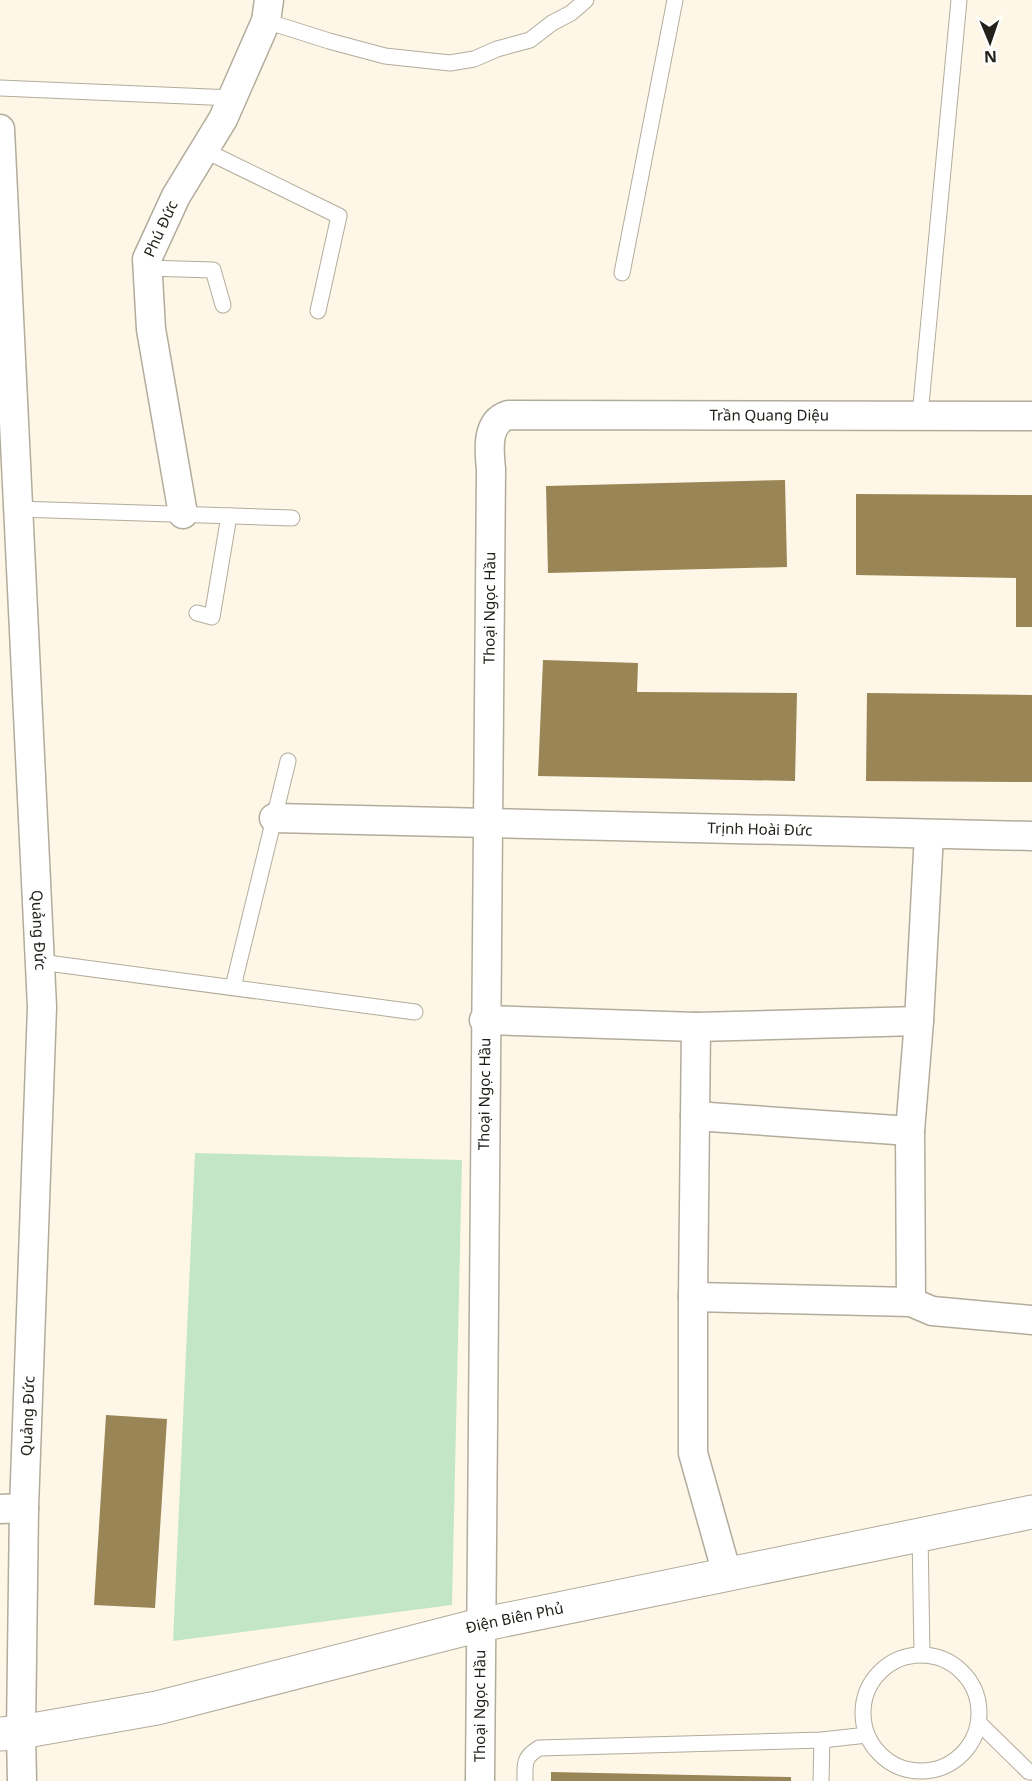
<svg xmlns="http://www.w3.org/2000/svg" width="1032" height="1781" font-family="'Noto Sans',sans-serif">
<rect width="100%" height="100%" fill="#fef7e7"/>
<polygon fill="#c3e7c6" points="195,1153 462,1160 452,1605 173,1641"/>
<g fill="#998555">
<polygon points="785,480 787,567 548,573 546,486"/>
<polygon points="856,494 1032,495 1032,627 1016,627 1016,578 856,575"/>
<polygon points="543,660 638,663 637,692 797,693 795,781 538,776"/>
<polygon points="867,693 1032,695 1032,782 866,781"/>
<polygon points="106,1415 167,1419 155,1608 94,1605"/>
<polygon points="551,1772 791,1777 791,1781 551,1781"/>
</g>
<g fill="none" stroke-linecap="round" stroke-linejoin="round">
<defs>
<g id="service">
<polyline points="266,21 329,41 385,56 450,63 474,59 497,49 530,40 552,23 571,13 586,0"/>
<polyline points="0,88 233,98"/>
<polyline points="204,150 339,216 318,311"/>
<polyline points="147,268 213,270 223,305"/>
<polyline points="622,273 675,0"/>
<polyline points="920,415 959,0"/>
<polyline points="18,509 292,518"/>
<polyline points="197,613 212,617 229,516"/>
<polyline points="40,962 415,1012"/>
<polyline points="233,987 288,761"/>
<polyline points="920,1533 922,1655"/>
<circle cx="921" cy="1713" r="58"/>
<polyline points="979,1723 1029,1772 1032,1772"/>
<path d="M 525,1781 C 525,1763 523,1758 539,1748 L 822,1740 L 867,1735"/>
<polyline points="821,1781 822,1740"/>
</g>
<g id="minor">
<path id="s1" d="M 0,129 L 42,1007 L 24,1508 L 21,1732 L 22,1781"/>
<path id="s2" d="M 183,514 L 151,329 L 147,259 L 176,196 L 223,119 L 266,21 L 269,0"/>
<path id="s3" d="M 274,818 L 1032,836"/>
<polyline points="484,1020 696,1027 919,1021"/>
<polyline points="696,1027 693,1297 693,1453 727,1574"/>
<polyline points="695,1116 910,1131"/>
<polyline points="693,1297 911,1302 932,1311 1032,1320"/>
<polyline points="911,1302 910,1131 919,1021 929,834"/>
<polyline points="0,1509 24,1508"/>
<path id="s4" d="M 480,1781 C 480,1343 488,906 491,469 C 489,450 486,422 508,415 L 1032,416"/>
</g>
<g id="tertiary">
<path id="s5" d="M 0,1734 L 21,1732 L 157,1708 L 480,1625 L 1032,1512"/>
</g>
</defs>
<use href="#service" stroke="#b2ac9c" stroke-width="17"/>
<use href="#minor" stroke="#b2ac9c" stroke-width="31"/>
<use href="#tertiary" stroke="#b2ac9c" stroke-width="35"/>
<use href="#service" stroke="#fff" stroke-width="15"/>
<use href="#minor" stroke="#fff" stroke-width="28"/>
<use href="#tertiary" stroke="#fff" stroke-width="33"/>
</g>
<g text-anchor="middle" stroke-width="5" stroke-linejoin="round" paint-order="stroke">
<g font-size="15" fill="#23201a" stroke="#fff">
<text dy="5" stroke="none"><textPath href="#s2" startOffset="291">Phú Đức</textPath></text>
<text dy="5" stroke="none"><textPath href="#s4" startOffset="1635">Trần Quang Diệu</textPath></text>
<text dy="5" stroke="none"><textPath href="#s4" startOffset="1173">Thoại Ngọc Hầu</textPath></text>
<text dy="5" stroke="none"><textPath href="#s3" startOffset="486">Trịnh Hoài Đức</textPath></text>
<text dy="5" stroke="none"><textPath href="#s1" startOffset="802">Quảng Đức</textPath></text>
<text dy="5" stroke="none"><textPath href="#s4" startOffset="687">Thoại Ngọc Hầu</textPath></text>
<text transform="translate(28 1416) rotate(-88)" y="5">Quảng Đức</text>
<text dy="5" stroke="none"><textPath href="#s5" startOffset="528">Điện Biên Phủ</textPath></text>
<text dy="5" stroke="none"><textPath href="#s4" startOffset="75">Thoại Ngọc Hầu</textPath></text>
</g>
</g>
<g transform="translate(990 42) rotate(178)" stroke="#ffffff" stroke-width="4.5" paint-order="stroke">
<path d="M0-4.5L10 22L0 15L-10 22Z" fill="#23201a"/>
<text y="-9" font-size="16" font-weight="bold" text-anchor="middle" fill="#23201a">N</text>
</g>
</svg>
